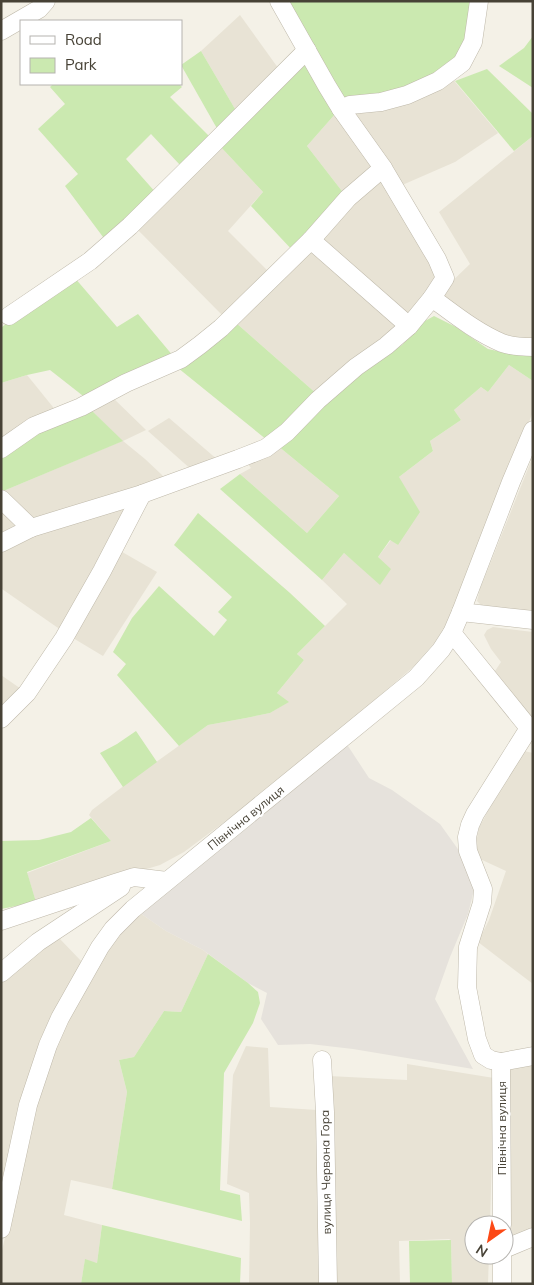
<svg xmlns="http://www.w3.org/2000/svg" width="534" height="1285" font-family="Mulish,sans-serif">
<rect width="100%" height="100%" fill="#f4f1e7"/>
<g fill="#e8e3d5">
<polygon points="240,15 281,72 238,114 201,51"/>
<polygon points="450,76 498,133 455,162 400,186 349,112"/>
<polygon points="336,113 376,168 345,195 307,146"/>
<polygon points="533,136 533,342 497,336 442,297 443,290 470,264 439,212"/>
<polygon points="218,144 263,192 228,231 269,272 225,318 134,226"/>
<polygon points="383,173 438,275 407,320 315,239"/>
<polygon points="310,245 399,326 318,395 235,322"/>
<polygon points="509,365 533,381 533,412 447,623 436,641 413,667 355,717 235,814 184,852 160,865 36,902 27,873 111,841 89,815 92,810 138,775 208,725 246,718 270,713 288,702 277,693 304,660 297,654 347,604 322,580 344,553 381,584 378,557 391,540 398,545 399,477 433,451 430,441 461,420 454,410 481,387 488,392"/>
<polygon points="27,375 57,412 1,446 1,383"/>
<polygon points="111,396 146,430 123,441 145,459 162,475 165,481 34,522 1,492 122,441 88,407"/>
<polygon points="169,418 219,461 193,471 148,431"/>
<polygon points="278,446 339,496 307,533 240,474 251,468 247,463"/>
<polygon points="533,456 533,615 486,610 477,601 480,589"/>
<polygon points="131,503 61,630 2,589 1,589 1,548 31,533"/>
<polygon points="1,508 20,526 1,537"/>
<polygon points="117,549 157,572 103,656 68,635"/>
<polygon points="493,627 533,632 533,719 493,674 501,662 491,649 484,635 487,630"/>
<polygon points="1,675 24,691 1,709"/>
<polygon points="524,751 533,753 533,984 478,942 489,920 506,871 480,859 474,852 479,828 488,811"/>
<polygon points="140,913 166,931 203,950 208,954 181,1012 164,1011 134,1057 119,1060 127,1092 112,1189 71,1180 64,1215 102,1225 97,1263 85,1260 81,1284 1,1284 1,1255 32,1119 57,1043 98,962 118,934"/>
<polygon points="59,938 82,962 50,1018 33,1062 1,1193 1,983 30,958"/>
<polygon points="246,1046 268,1048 270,1107 317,1110 318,1227 320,1251 320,1284 249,1284 250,1223 249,1193 227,1184 233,1075"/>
<polygon points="533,1060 533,1227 511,1238 507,1237 505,1234 508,1068"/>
<polygon points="407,1064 494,1078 490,1225 474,1225 474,1255 489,1255 488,1283 452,1284 451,1240 449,1239 399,1241 400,1284 332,1284 329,1076 407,1080"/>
</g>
<polygon fill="#e6e2dc" points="346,743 369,778 392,790 440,824 465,859 474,890 468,914 450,957 435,999 473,1069 353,1049 310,1044 278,1045 261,1019 267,993 248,983 203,950 166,931 140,913"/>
<g fill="#cbe9b0">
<polygon points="284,1 474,1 472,16 459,60 396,95 342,100"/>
<polygon points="533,36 533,88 499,66 524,48"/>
<polygon points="201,51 238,114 219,132 181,65"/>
<polygon points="305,62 336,113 307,146 345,195 294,252 251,206 263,192 218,144"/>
<polygon points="487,69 533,114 533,136 514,151 455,81"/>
<polygon points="53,84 179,84 182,87 170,97 210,137 180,165 151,134 126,159 157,194 106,241 65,186 78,174 38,129 65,104 50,87"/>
<polygon points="74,277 117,327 138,314 174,357 87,399 50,370 27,375 1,383 1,327 2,327 35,303"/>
<polygon points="434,316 456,327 488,349 516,355 533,356 533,381 509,365 488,392 481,387 454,410 461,420 430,441 433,451 399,477 420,512 398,545 390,540 378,557 391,569 380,585 344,553 322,580 220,489 240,474 307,533 339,496 278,446 328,398 402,345 425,321"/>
<polygon points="235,322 318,395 267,440 178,368 189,360 208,350 223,337"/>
<polygon points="88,407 123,441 1,492 1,451"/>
<polygon points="198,513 290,593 325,626 297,654 304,660 277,693 289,702 270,713 246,718 208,725 179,746 117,675 126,664 113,652 132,618 159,586 214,636 227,620 218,612 232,597 174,545"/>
<polygon points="136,731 157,762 123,787 100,753 117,744"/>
<polygon points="91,818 111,841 27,872 36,902 1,909 1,841 39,840 71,832"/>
<polygon points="208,954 248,983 258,992 260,1003 253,1023 224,1073 220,1190 240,1195 242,1221 112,1189 127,1092 119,1060 134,1057 164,1011 181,1012"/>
<polygon points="102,1225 241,1258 240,1284 81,1284 85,1259 97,1263"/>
<polygon points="451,1240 452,1284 410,1284 409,1241"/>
</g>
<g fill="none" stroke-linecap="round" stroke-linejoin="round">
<defs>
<g id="minor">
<polyline points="279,1 327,86 341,109 383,168 437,259 445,278 432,298"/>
<polyline points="1,31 39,9 46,1"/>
<polyline points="341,109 350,105 381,102 407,95 438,81 462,63 473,42 479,1"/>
<polyline points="311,240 409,326"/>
<polyline points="9,316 90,261 130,226 206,151 307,50"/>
<polyline points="1,449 34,426 81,407 126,383 181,359 200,345 221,328 311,240 348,198 383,168"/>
<path d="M 1,499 L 31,528 L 142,494 L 238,459 L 266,448 L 287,432 L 318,400 L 356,367 L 386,346 L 409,326 L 432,298 C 454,314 476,332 502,343 C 511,346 523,347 533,347"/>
<polyline points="1,543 31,528"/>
<polyline points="461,612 533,620"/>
<polyline points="452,633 529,728 475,814 470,825 467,837 468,851 483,889 482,903 468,947 467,987 477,1039 483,1055 491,1060 501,1062"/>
<polyline points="1,719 27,693 64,638 102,571 142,494"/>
<polyline points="1,921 115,883 134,877 167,881"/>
<polyline points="1,973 38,942 121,887"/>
<polyline points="322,1060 325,1112 328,1284"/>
<polyline points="502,1225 501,1062 533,1056"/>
<polyline points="1,1229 28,1105 48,1045 60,1018 100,947 113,929 133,909 416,678 441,650 452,633 461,612 511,482 533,430"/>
<polyline points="504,1249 533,1237"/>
<polyline points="502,1284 502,1255"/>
</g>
</defs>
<use href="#minor" stroke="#bfb9aa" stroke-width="19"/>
<use href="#minor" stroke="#fff" stroke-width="18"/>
</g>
<g text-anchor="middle" stroke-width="4.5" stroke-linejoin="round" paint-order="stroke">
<g font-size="12" fill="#474236" stroke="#fff">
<text transform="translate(246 818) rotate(-39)" y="4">Північна вулиця</text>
<text transform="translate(502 1128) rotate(-90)" y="4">Північна вулиця</text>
<text transform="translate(326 1172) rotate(-91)" y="4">вулиця Червона Гора</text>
</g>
</g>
<rect width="534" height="1285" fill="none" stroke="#474236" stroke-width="5"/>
<rect x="20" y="20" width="162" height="65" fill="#ffffff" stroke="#b5b3af"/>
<rect x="30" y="36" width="25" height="8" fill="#ffffff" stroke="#b5b3af"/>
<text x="65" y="45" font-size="15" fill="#474236">Road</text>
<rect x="30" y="58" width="25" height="15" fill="#cbe9b0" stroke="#b5b3af"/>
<text x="65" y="70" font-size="15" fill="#474236">Park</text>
<g transform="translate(489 1240) rotate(213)"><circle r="24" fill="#ffffff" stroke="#b5b3af"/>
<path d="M0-4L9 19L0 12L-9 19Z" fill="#fc4916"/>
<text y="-8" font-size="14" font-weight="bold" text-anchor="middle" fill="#474236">N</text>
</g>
</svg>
